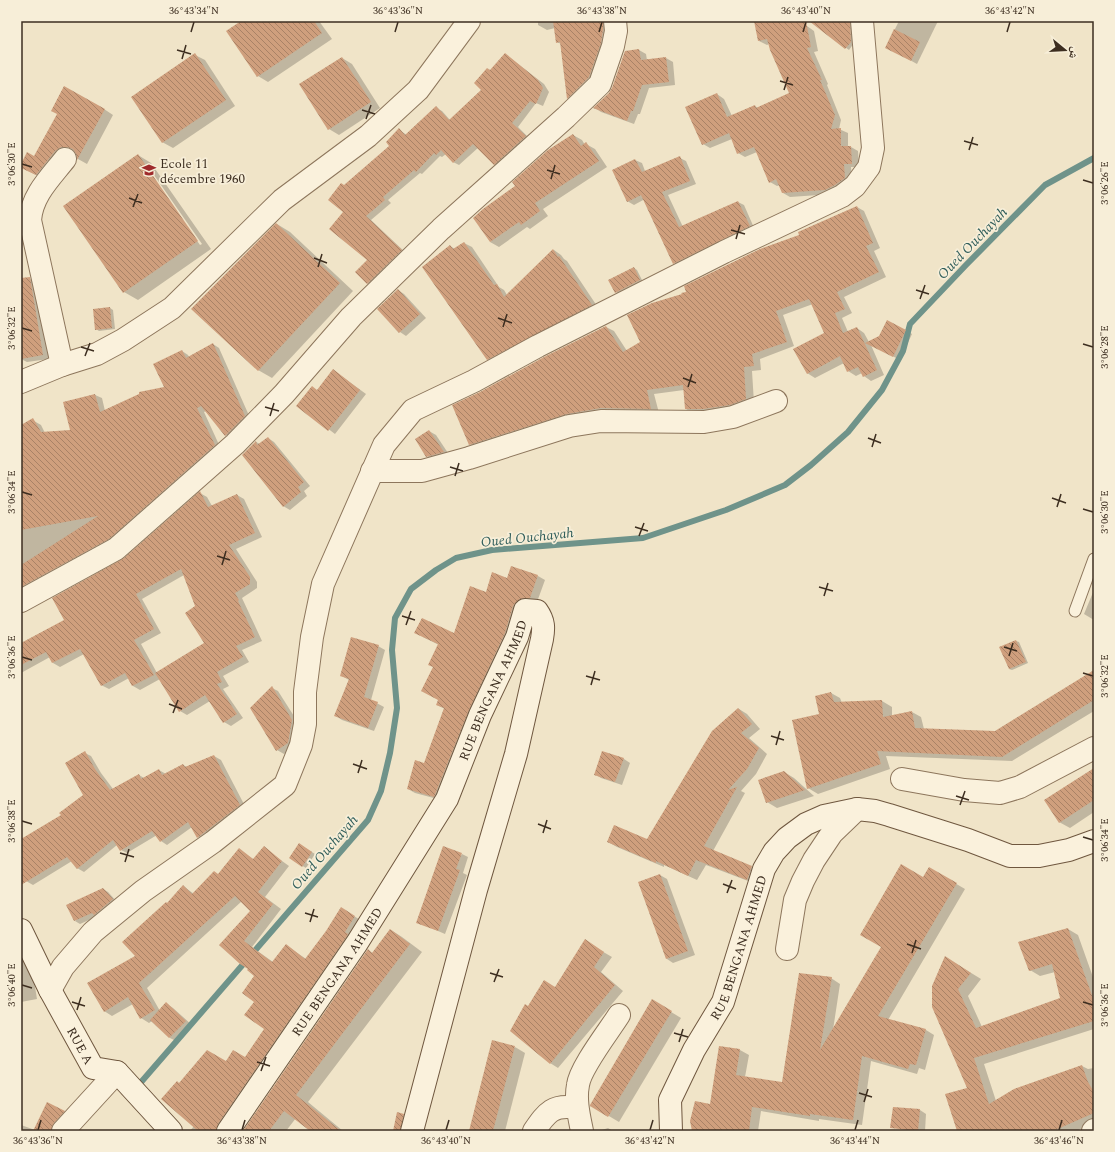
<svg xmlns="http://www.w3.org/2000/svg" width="1115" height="1152" font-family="Spectral,'Noto Naskh Arabic',serif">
<defs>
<pattern id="building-back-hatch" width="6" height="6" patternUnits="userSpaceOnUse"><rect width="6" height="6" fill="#cf9f7d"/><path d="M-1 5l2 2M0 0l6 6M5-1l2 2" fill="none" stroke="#a98266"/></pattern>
</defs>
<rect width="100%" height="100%" fill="#f0e4c8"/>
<g fill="#0003" fill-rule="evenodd">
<polygon points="243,21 319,21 332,39 268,82 258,76"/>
<polygon points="538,21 611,21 609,48 576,103 568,98 561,44 557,42 555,28 547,30 538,25"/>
<polygon points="755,21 800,21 814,31 818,51 814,52 828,84 827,85 841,120 839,129 848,133 848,147 851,147 858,151 859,167 851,167 852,182 833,194 790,197 783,193 780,185 777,186 770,182 757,152 745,157 738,153 732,139 710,148 703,144 717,94 724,99 732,116 755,106 758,108 791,93 769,44 767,45 759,41"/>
<polygon points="835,21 853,21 854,43 849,50 826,33"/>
<polygon points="899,21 938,21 917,64 886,47"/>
<polygon points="639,50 646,54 647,60 666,58 673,62 675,85 649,88 640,114 638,114 634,124 601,112 595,108 609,94 613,89 625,52"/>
<polygon points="505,54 544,84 549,92 543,106 536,103 518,127 531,140 501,167 495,164 479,147 459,165 453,162 446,154 442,157 440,156 422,174 420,173 388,200 391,203 371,220 407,254 374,286 368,283 369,260 344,212 344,186 391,146 399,130 407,135 436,108 442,111 450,120 482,90 491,71"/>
<polygon points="195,55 205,60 235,106 173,148 162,142"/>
<polygon points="342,58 352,64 380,108 339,135 329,129"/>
<polygon points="104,109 113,115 87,164 78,159 76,152 70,152 45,180 21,167"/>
<polygon points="573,135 582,140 585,145 586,144 595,149 607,167 543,209 548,216 530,229 527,227 499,247 490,242 517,186"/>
<path d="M 138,155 L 151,163 L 211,249 L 138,300 L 124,292 ZM 144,165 L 147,165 L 202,244 L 200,245 Z"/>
<polygon points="680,158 686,161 696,184 668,195 683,227 738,202 744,205 755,230 680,267 674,263 645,199 634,205 627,201 635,160 642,163 645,171"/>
<polygon points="857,207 864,211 880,248 874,251 886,277 844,297 852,313 842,318 848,332 857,328 864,333 869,342 906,330 912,334 900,360 871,345 884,375 871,381 864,376 862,373 856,376 848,371 844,363 815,378 807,373 826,333 813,304 783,315 794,346 760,359 761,370 752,371 754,403 693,413 686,409 684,390 654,394 659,413 478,449 470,444 480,393 606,327 614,331 627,351 642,342 683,295"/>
<polygon points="277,224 290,232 353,291 272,378 258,370"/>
<polygon points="464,243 472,247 499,287 504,290 507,295 554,250 561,255 564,259 567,261 599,309 495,364 487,359 450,246 455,249"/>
<polygon points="634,268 637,270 643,282 619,294 616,292"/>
<polygon points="30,279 36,282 49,359 27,362 21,359 21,280"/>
<polygon points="398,290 404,294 426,318 406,336 400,332"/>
<polygon points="110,308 113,310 115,329 99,331 96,329"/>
<polygon points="213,344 219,348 251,420 232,439 226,435 206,411 204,412 221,449 116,542 21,594 21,429 34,421 41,425 45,433 72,431 64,403 95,395 102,398 105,411 166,388 182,351 188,355 189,357"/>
<polygon points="333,370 366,394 335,434 298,406 317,391"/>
<polygon points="429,431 436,435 450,456 434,460 427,456"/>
<polygon points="268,438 274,442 310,486 304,491 307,496 290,510 283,506 243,455 256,442 260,444"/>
<path d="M 200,493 L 207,497 L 212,506 L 237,495 L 244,499 L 262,537 L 236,549 L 257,582 L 257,588 L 242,598 L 262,641 L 242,650 L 249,662 L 223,676 L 229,686 L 223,689 L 243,718 L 231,726 L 224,722 L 210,701 L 187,715 L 180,711 L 160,679 L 140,690 L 133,686 L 129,678 L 109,689 L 101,685 L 84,654 L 60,667 L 53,663 L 50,657 L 21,673 L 21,644 L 66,620 L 125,559 ZM 184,575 L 196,607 L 206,643 L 157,673 L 141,644 L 161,633 L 142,599 Z"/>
<polygon points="538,576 545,580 537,602 441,800 415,793 408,789 425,764 445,709 437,705 439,700 434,667 439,645 423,637 454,635 486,593 508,579"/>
<polygon points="1094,590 1094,620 1084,614"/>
<polygon points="1016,641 1019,642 1028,663 1012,670 1009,669"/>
<polygon points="378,646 385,650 371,700 384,707 374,731 342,720 336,716 349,680 342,676"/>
<polygon points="1094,672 1094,711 1012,761 886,756 890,769 818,794 808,788 820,715 831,693 840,698 842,703 882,701 892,707 892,716 912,712 921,717 924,729 996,732"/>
<polygon points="272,688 278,691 299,724 295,747 284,754 277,750"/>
<polygon points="739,709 747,714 760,729 749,738 767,754 756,774 741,791 745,793 713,851 751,867 760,872 756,884 706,865 697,880 664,865 664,867 617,847 608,842 648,840"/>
<polygon points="603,752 624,759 630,763 622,785 601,778 595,774"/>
<polygon points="85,753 91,756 101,773 113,789 139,775 144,778 159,770 166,774 183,765 187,767 214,756 221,760 246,808 204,841 198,837 192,827 167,845 161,841 157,835 127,853 121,850 117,845 84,872 77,868 72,861 33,885 26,881 21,872 21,840 63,816 84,795"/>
<polygon points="1094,769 1094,812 1070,828 1059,822"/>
<polygon points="784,772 794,778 814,796 777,808 767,802"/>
<polygon points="302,846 315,854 306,868 290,858"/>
<polygon points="264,848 289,866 265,897 281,909 252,947 273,962 286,945 306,959 349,913 362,921 225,1131 190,1131 194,1126 180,1084 226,1062 245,1058 266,1029 255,1002 255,976 249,969 221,945 252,911 242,901 147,988 160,1011 167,1004 173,1008 192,1025 176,1041 170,1038 152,1021 149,1023 141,1018 133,1004 112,1016 104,1011 168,904 183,886 194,894 214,872 219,875 239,849 254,860"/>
<polygon points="462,854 468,857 463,873 467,875 445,934 417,922"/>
<polygon points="929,868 965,889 888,1020 926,1030 934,1035 925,1070 919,1068 917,1074 871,1061 862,1125 819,1119 819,1121 761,1111 758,1131 693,1131 711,1105 720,1047 740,1050 749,1055 745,1077 783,1083 831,978 840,984 833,1030"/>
<polygon points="660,875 667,879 695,955 673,963 667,959 639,883"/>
<polygon points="103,889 108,892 118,903 98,916 80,924 75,921"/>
<polygon points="1068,929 1078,935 1094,980 1094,1029 984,1064 996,1101 1082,1066 1088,1069 1094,1068 1094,1123 1076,1131 958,1131 968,1089 955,963 981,979 968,996 982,1027 1061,999 1055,972 1040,976 1030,970"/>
<polygon points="391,930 402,937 422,952 308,1102 343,1131 311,1131 296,1118 286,1131 245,1131 368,951 373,953"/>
<polygon points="593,946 612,957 601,972 623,991 558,1068 550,1063 529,1007 555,988"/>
<polygon points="21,952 32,968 37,999 21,1002"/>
<polygon points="653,1001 681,1018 619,1122 592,1106"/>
<polygon points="515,1047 525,1053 505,1131 470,1131"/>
<polygon points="920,1110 926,1114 925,1131 899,1129"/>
<polygon points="64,1111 71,1116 59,1131 21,1131 21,1125 35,1130"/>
<polygon points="403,1115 410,1119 407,1131 394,1131"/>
<polygon points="608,1128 613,1131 599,1131"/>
</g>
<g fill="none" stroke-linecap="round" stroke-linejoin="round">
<polyline stroke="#6f938a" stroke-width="6" points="136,1088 368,820 381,791 390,753 397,708 392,650 395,618 411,589 436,570 456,558 492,550 643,538 726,510 785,485 811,465 848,432 882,390 903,351 910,324 966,265 1045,185 1094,158"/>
</g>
<g fill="url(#building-back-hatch)">
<polygon points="241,21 314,21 322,33 257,77 226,31"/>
<polygon points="553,21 603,21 603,30 601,43 589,77 567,99 560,42 556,43"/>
<polygon points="754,21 806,21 811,47 807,48 822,80 820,80 835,115 831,129 841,128 841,146 851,146 852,164 844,164 845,178 835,185 825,190 782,193 776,179 769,183 754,147 737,154 729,133 702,145 685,107 717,93 727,117 755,105 756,108 789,93 770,50 767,39 758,41"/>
<polygon points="809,21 850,21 851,42 845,49"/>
<polygon points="894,29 920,42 911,61 885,48"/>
<polygon points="639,49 641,60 666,57 669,82 642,85 633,111 631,111 627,121 593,108 609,93 612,88 625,51"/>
<polygon points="195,53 226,100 162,143 131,97"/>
<polygon points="505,53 538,80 543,88 536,104 530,101 512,123 526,136 494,165 473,144 453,163 441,150 436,155 434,153 416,172 414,170 383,197 385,200 366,216 402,250 367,284 355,272 367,260 329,229 343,212 328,200 341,183 344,185 389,146 386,142 399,128 405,135 436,106 449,120 481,90 474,83 487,68 490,70"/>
<polygon points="342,57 371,102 328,130 299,84"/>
<polygon points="64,86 105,109 77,160 76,154 73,149 67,147 61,147 55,151 36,175 21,168 21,164 27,152 34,156 57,114 51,111"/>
<polygon points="573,134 581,146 586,142 599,161 535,203 540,211 521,225 519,222 490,242 473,218 483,209 515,186 512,182 548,150"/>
<polygon points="138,154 198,241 123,293 63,206"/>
<polygon points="680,156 690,181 662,192 679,227 738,201 750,226 673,264 641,195 627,202 612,170 635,159 642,172"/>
<polygon points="857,206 873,243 866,246 879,272 837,292 845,309 835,313 843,333 857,327 877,370 863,377 858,367 847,372 840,356 807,374 793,349 824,333 809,299 776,311 787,342 752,354 754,366 744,367 746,399 730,405 703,409 685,409 683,385 647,390 651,409 601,408 567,414 469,445 452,405 480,392 544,357 606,326 623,352 640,342 627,315 652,303 682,294 681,293 686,292 684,286 760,249 799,235 798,232"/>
<polygon points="276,223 340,283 258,371 191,309"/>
<polygon points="464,242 494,285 497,284 504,297 553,249 558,257 559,256 592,305 487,360 422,267 450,245 453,249"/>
<polygon points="634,267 640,280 615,293 608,280"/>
<polygon points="30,277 43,355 21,359 21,278"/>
<polygon points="398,289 420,314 399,333 377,309"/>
<polygon points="110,307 112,328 95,330 93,309"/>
<polygon points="887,320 906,330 893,357 865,343 879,336"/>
<polygon points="213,343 245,416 225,436 201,406 197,408 215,445 109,539 21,587 21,565 98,516 21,530 21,425 33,418 41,432 70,430 63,402 95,394 100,412 139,394 139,392 164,387 153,364 182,350 186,358"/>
<polygon points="333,369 360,390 328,431 296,406 312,386 317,390"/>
<polygon points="429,430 444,452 426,457 415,439"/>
<polygon points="268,437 304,482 298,487 301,492 283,507 242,455 256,441 257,445"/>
<polygon points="200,491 208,507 237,494 255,533 229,545 250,577 250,584 235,593 239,600 238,601 255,637 236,646 243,657 217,672 222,682 217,684 237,714 223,723 205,695 179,712 155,673 204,643 185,613 195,606 181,569 136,594 154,629 134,640 154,675 132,686 125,673 101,686 80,649 52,663 46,652 21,665 21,643 64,620 52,598 124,558"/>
<polygon points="511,566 538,575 530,598 520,599 516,602 513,606 505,633 469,710 434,797 407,789 415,760 424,763 444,708 436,705 438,700 421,691 433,667 428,665 438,644 414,633 422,618 454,633 470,586 486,592 492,572 507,578"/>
<polygon points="351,637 379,645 364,697 378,702 368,728 334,716 349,679 340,676"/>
<polygon points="1016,640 1026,662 1009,669 999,647"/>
<polygon points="1094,670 1094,700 1002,757 877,751 881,764 807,789 792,720 819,714 815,696 831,692 834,702 882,700 883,717 912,711 915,728 995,731"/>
<polygon points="272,686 292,720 288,743 276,751 250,708"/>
<polygon points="738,708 752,724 741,733 759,748 747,769 728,790 737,787 704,846 752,866 747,880 696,860 688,876 656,861 656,863 607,842 614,825 647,839 712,731"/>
<polygon points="85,751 95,769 110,790 139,774 141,779 159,769 162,775 183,764 185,767 214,755 240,805 197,838 188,822 160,842 152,831 120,851 113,840 77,869 67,857 21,885 21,839 61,815 59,813 83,795 65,763"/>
<polygon points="602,751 624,758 615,782 594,775"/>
<polygon points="1094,768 1094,800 1059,823 1044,800"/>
<polygon points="784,771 805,790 766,803 758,780"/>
<polygon points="299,843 312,852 302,867 289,858"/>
<polygon points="264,846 282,861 258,892 273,904 244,941 272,962 286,944 305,959 326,931 341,907 355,916 345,932 348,934 347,936 218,1124 216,1131 198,1131 161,1099 177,1081 179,1083 207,1050 226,1061 233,1050 245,1057 264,1029 244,1015 254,1002 242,993 254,976 247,970 248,969 240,964 219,945 250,911 235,896 139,983 155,1010 140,1019 128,997 104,1012 87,983 135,956 122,942 166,902 167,903 183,885 192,894 214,871 218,874 239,848 253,859"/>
<polygon points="443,846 462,853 456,869 460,870 438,931 416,923"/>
<polygon points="901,864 923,877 929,867 957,883 878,1016 926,1029 916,1065 910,1064 908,1069 862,1056 853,1120 810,1114 810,1116 752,1107 749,1131 692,1131 690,1121 695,1101 710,1104 719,1046 740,1049 736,1075 782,1082 799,973 832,977 820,1050 881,947 860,935"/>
<polygon points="660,874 688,951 666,959 638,882"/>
<polygon points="103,888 113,899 94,915 92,913 74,921 66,905"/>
<polygon points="1068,928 1094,1001 1094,1021 974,1058 989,1104 1014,1089 1082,1065 1088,1082 1094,1092 1094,1113 1053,1131 957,1131 945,1094 967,1088 932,1007 932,986 945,956 971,973 958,989 976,1028 1060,998 1052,964 1029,971 1018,942"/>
<polygon points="390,929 410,944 296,1095 341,1131 310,1131 284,1111 269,1131 243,1131 368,949 372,953"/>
<polygon points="585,939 604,952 594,967 615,985 550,1064 510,1031 525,1004 528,1006 544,980 555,987"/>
<polygon points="652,999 672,1011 608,1117 590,1106 590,1105"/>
<polygon points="166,1002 186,1021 169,1038 150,1020"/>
<polygon points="492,1040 515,1046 493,1131 469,1131"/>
<polygon points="47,1102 65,1111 54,1123 51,1131 33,1131"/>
<polygon points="893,1107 920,1109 918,1131 890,1128"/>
<polygon points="397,1112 404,1114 400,1131 393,1131"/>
</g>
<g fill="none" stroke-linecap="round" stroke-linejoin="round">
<defs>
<polyline id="lane" points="1075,611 1094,559"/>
<g id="street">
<path d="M 62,365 L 30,220 C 32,195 50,178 65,159"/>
<polyline points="21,382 62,365 97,354 123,340 172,308 282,200 368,136 418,90 469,21"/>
<polyline points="372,471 422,471 469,458 569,426 601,421 704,422 733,417 776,401"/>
<polyline points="21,601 116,549 235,444 284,394 351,317 441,229 566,117 600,84 613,46 616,31 615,21"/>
<polyline points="902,779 964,790 1000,793 1020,787 1094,748"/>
<polyline points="787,949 795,900 803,881 814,860 832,833 857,809"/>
<polyline points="50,990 63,967 93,932 143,891 213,842 285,785 301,745 305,724 305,692 312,637 323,584 384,445 413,410 474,381 538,346 724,252 842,196 855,186 869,167 873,148 862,21"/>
<polyline points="63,1131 117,1072"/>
<path d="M 534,1131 C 547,1112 553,1104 577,1108"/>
<path d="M 582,1131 C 579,1116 575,1100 578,1085 C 580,1068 609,1031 619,1015"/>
<polyline points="1093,1131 1094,1130"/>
</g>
<g id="secondary">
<path id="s1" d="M 21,930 L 50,990 L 93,1068 L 117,1072 L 171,1131"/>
<path id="s2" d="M 228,1131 L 357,943 L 447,799 L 480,715 L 517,637 L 525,610 L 537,611 C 544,621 544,628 542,639 L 516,754 L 476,890 L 412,1131"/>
<path id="s3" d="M 671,1131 L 670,1100 L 694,1050 L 723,1002 L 764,869 L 774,852 L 787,838 L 806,824 L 824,816 L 857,809 L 875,811 L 889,815 L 968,840 L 1010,856 L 1039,856 L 1069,850 L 1094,841"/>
</g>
</defs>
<use href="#lane" stroke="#8d765c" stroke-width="13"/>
<use href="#street" stroke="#8d765c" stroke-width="24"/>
<use href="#secondary" stroke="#6f573f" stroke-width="24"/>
<use href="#lane" stroke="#faf1dc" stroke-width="11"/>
<use href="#street" stroke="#faf1dc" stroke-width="22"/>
<use href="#secondary" stroke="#faf1dc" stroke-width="22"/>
</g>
<path fill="none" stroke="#3d2e20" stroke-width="1.5" d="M 191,32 L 194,22M 395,32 L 398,22M 599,32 L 602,22M 803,32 L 806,22M 1007,32 L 1010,22M 177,50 L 191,54M 182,59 L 186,45M 780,81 L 793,85M 784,90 L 788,77M 362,110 L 375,114M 366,119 L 371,105M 964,141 L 978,145M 969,150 L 973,137M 22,164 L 32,167M 547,170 L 560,174M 551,179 L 555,165M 1083,180 L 1093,183M 129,198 L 142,203M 133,207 L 138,194M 731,230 L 745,234M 736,239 L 740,225M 314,258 L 327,263M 318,267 L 322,254M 916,290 L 929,294M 920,299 L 925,285M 498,318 L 512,323M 503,327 L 507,314M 22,328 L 32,331M 1083,344 L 1093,347M 81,347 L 94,351M 85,356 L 90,343M 683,378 L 696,383M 688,387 L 692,374M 265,407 L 279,411M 270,416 L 274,403M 868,438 L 881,443M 872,447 L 876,434M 450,467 L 463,471M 455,476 L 459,463M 22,492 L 32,495M 1052,498 L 1066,503M 1057,507 L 1061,494M 1083,509 L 1093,512M 635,527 L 648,531M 639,536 L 644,523M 217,556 L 230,560M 222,565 L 226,551M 819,587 L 833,591M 824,596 L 828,583M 402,616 L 415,620M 406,625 L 411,611M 1004,647 L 1017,651M 1009,656 L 1013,643M 22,657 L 32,660M 1083,673 L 1093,676M 586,676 L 600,680M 591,685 L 595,671M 169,704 L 182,709M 173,713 L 178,700M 771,736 L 784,740M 776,745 L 780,731M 353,764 L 367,769M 358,773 L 362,760M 956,796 L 969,800M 960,805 L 965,791M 22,821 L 32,824M 538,824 L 551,829M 543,833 L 547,820M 1083,837 L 1093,840M 120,853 L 134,857M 125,862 L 129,849M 723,884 L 736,889M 727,893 L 732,880M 305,913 L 318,917M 310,922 L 314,909M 907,944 L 921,949M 912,953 L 916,940M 490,973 L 503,977M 494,982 L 499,969M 22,985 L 32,988M 72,1002 L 85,1006M 1083,1002 L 1093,1005M 77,1010 L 81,997M 674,1033 L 688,1037M 679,1042 L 683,1029M 257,1062 L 270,1066M 261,1071 L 266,1057M 859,1093 L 872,1097M 864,1102 L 868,1089M 38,1130 L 41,1120M 242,1130 L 245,1120M 446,1130 L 449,1120M 650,1130 L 653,1120M 855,1130 L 858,1120M 1059,1130 L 1062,1120"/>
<defs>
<symbol id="school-bare" viewBox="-9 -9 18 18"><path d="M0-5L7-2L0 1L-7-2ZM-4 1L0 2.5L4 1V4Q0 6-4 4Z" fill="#9e2a2b" stroke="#f7eed8" stroke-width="2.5" paint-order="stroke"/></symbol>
</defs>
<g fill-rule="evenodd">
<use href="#school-bare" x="139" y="160" width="20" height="20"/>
</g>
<g text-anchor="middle" stroke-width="3.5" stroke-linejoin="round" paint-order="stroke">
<g font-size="13" fill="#3d2e20" stroke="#f7eed8" text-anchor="start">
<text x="160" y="168">Ecole 11<tspan x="160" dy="15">décembre 1960</tspan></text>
</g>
<g font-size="13" fill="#3d2e20" stroke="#f7eed8">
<text dy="5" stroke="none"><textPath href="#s2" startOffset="516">RUE BENGANA AHMED</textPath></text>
<text dy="5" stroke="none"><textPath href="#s3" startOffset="199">RUE BENGANA AHMED</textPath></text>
<text dy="5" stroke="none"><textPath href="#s2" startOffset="193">RUE BENGANA AHMED</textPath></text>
<text dy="5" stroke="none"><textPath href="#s1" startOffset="130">RUE A</textPath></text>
</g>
<g font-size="14" font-style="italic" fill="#2f5d5a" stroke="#f7eed8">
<text transform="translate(972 243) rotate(-46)" y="5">Oued Ouchayah</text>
<text transform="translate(527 537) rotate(-6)" y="5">Oued Ouchayah</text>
<text transform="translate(324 852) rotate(-49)" y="5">Oued Ouchayah</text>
</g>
</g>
<rect width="1115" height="1152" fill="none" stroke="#f7eed8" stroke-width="44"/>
<g transform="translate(1065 50) rotate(108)" stroke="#f7eed8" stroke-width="3" paint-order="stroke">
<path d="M0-3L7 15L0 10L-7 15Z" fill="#3d2e20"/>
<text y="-6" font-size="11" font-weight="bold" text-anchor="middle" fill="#3d2e20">ش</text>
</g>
<rect x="22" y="22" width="1071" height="1108" fill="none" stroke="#3d2e20" stroke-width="1.5"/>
<g font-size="10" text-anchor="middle" fill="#3d2e20">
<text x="194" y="14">36°43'34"N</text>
<text x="398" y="14">36°43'36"N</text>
<text x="602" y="14">36°43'38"N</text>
<text x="806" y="14">36°43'40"N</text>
<text x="1010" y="14">36°43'42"N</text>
<text transform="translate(11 164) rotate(-90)" y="4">3°06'30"E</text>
<text transform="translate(1104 183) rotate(-90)" y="4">3°06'26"E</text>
<text transform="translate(11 328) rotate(-90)" y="4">3°06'32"E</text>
<text transform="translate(1104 347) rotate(-90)" y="4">3°06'28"E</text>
<text transform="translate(11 492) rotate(-90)" y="4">3°06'34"E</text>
<text transform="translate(1104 512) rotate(-90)" y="4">3°06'30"E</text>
<text transform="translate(11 657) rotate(-90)" y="4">3°06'36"E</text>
<text transform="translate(1104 676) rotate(-90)" y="4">3°06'32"E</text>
<text transform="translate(11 821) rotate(-90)" y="4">3°06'38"E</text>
<text transform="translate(1104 840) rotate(-90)" y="4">3°06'34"E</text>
<text transform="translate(11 985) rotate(-90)" y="4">3°06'40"E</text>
<text transform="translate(1104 1005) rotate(-90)" y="4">3°06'36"E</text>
<text x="38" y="1144">36°43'36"N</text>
<text x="242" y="1144">36°43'38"N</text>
<text x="446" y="1144">36°43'40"N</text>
<text x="650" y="1144">36°43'42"N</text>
<text x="855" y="1144">36°43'44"N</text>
<text x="1059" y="1144">36°43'46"N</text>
</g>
</svg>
